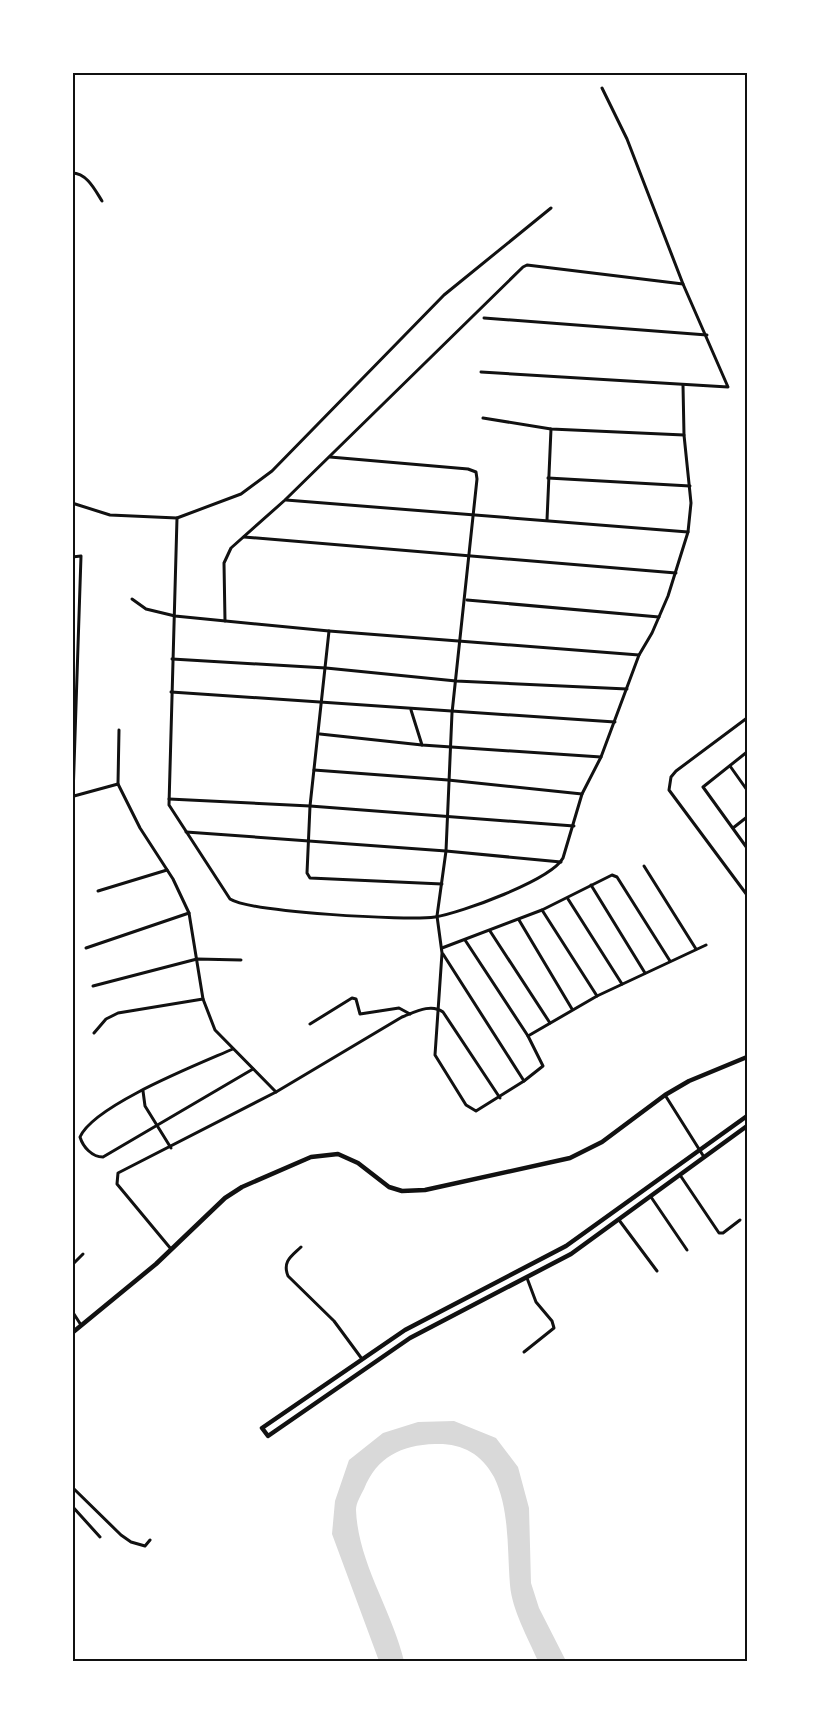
<svg xmlns="http://www.w3.org/2000/svg" width="819" height="1733" font-family="'Fira Sans Condensed',sans-serif">
<rect width="100%" height="100%" fill="#fff"/>
<path fill="#d9d9d9" d="M 454,1421 L 496,1438 L 518,1467 L 529,1508 L 531,1583 L 539,1608 L 566,1661 L 538,1661 C 528,1638 512,1610 510,1585 C 507,1549 510,1510 494,1477 C 481,1453 461,1443 435,1444 C 401,1445 377,1457 364,1489 C 361,1495 356,1503 356,1510 C 358,1563 392,1610 404,1661 L 379,1661 L 332,1534 L 335,1501 L 349,1460 L 383,1433 L 418,1422 Z"/>
<g fill="none" stroke-linecap="round" stroke-linejoin="round">
<g stroke="#111" stroke-width="3">
<path d="M 72,173 C 87,173 95,190 102,201"/>
<polyline points="484,318 707,335"/>
<polyline points="481,372 728,387 683,284 627,139 602,88"/>
<polyline points="483,418 551,429 684,435"/>
<polyline points="330,457 468,469 476,472 477,479 452,713 446,851 437,916 442,953 435,1055 466,1105 476,1111 524,1081 543,1066 528,1036 465,940"/>
<polyline points="548,478 690,486"/>
<polyline points="286,500 688,532"/>
<path d="M 72,503 L 110,515 L 177,518 L 169,805 L 230,899 C 250,912 407,921 435,917 C 461,913 551,880 563,858 L 582,794 L 601,757 L 639,655 L 652,633 L 668,596 L 688,532 L 691,503 L 684,435 L 683,385"/>
<polyline points="177,518 241,494 272,471 444,295 551,208"/>
<polyline points="547,520 551,429"/>
<polyline points="244,537 676,573"/>
<polyline points="72,557 81,556 73,796"/>
<polyline points="132,599 146,609 175,616 329,631 639,655"/>
<polyline points="467,600 659,617"/>
<polyline points="225,621 224,563 231,548 285,500 523,267 527,265 683,284"/>
<polyline points="329,631 310,806 307,873 310,878 442,884"/>
<polyline points="172,659 326,668 456,681 627,689"/>
<polyline points="171,692 615,722"/>
<polyline points="411,710 422,745"/>
<polyline points="747,718 676,771 671,777 669,790 747,895"/>
<polyline points="119,730 118,784 140,828 173,879 189,913 203,999 215,1030 276,1092"/>
<polyline points="320,734 422,745 601,757"/>
<polyline points="747,752 703,787 747,848"/>
<polyline points="730,766 747,790"/>
<polyline points="314,770 448,780 582,794"/>
<polyline points="74,796 118,784"/>
<polyline points="169,799 310,806 574,826"/>
<polyline points="733,828 747,817"/>
<polyline points="186,832 446,851 561,862"/>
<polyline points="644,866 696,949"/>
<polyline points="591,885 645,973"/>
<polyline points="98,891 167,870"/>
<polyline points="568,899 622,984"/>
<polyline points="542,910 597,996"/>
<polyline points="519,920 572,1009"/>
<polyline points="490,931 550,1023"/>
<polyline points="86,948 189,913"/>
<polyline points="442,948 542,910 612,875 617,877 670,961"/>
<polyline points="443,954 524,1081"/>
<polyline points="93,986 197,959 241,960"/>
<polyline points="310,1024 352,998 356,999 360,1014 399,1008 410,1014"/>
<polyline points="94,1033 106,1019 118,1013 203,999"/>
<polyline points="528,1036 597,996 706,945"/>
<path d="M 233,1049 C 199,1064 94,1105 80,1137 C 83,1147 92,1157 103,1157 L 253,1069"/>
<polyline points="143,1091 145,1106 171,1148"/>
<polyline points="665,1095 704,1157"/>
<polyline points="680,1175 719,1233 723,1233 740,1220"/>
<polyline points="651,1197 687,1250"/>
<polyline points="619,1220 657,1271"/>
<path d="M 301,1247 C 292,1256 282,1261 288,1276 L 334,1321 L 362,1359"/>
<path d="M 171,1249 L 117,1184 L 118,1173 L 276,1092 L 402,1017 C 415,1012 431,1003 443,1012 L 500,1098"/>
<polyline points="72,1265 83,1254"/>
<polyline points="72,1311 81,1325"/>
<polyline points="524,1352 554,1328 552,1321 536,1302 527,1278"/>
<polyline points="72,1487 121,1535 131,1542 145,1546 150,1540"/>
<polyline points="72,1506 100,1537"/>
</g>
<polyline stroke="#111" stroke-width="4.5" points="747,1116 566,1246 405,1330 262,1428 268,1436 410,1338 571,1254 747,1126"/>
<polyline stroke="#111" stroke-width="4.5" points="72,1333 156,1264 225,1198 242,1187 311,1157 338,1154 358,1163 389,1187 402,1191 425,1190 570,1158 602,1142 665,1095 689,1081 747,1057"/>
</g>
<rect width="819" height="1733" fill="none" stroke="#ffffff" stroke-width="147"/>
<rect x="74" y="74" width="672" height="1586" fill="none" stroke="#111" stroke-width="2"/>
</svg>
